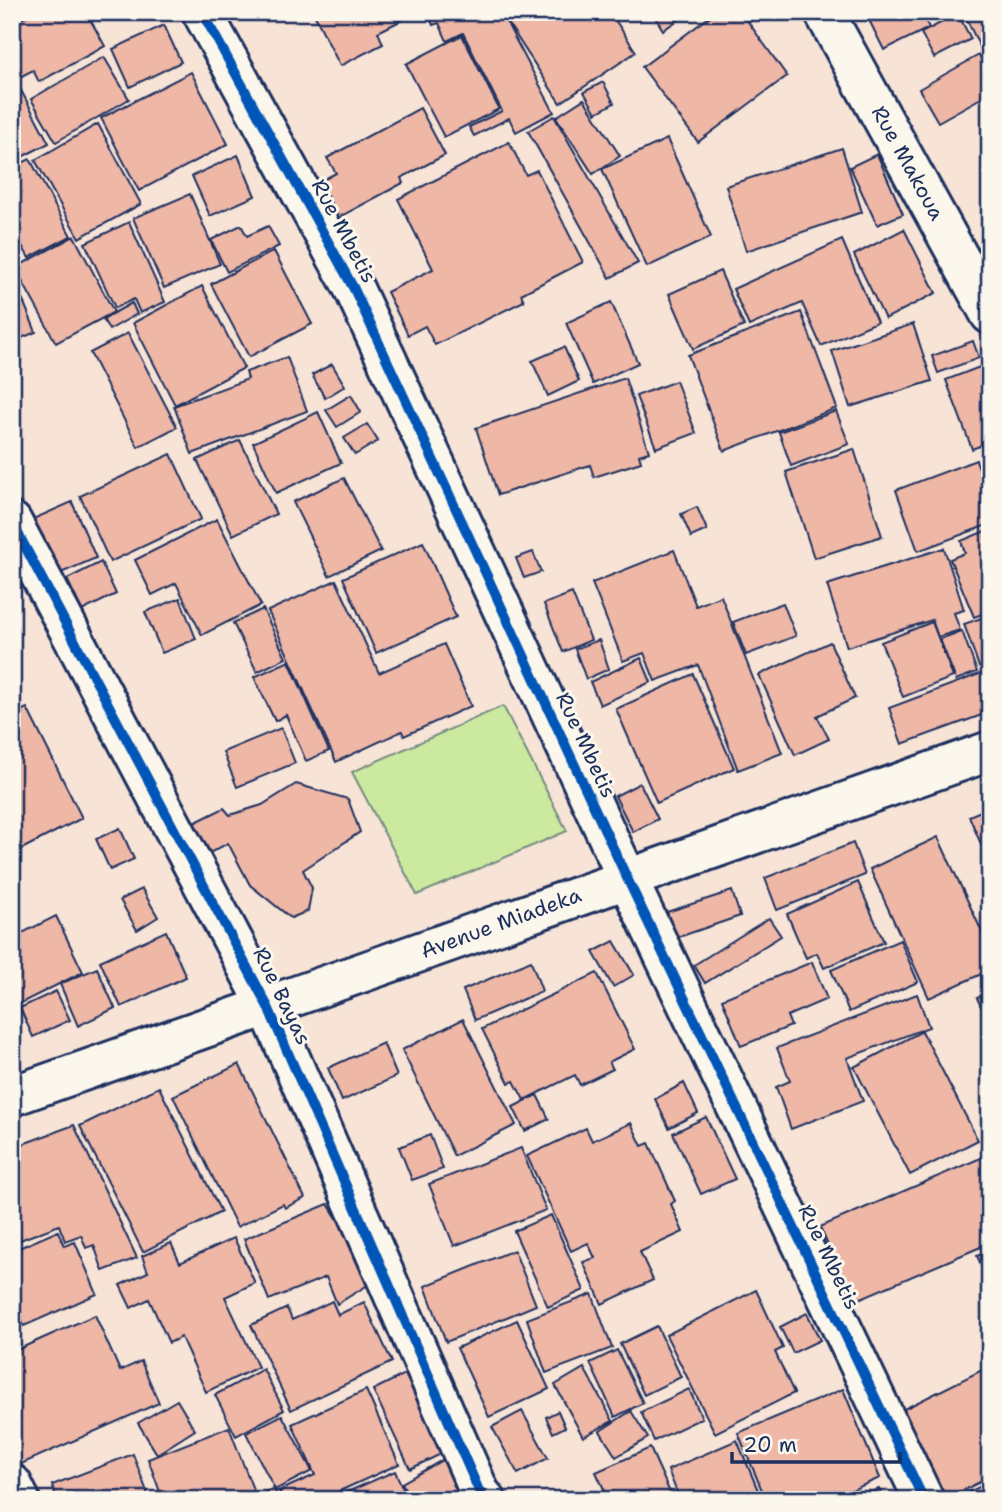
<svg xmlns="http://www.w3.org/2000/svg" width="1002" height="1512" font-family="'Shantell Sans',sans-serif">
<rect width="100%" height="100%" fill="#f7e4d7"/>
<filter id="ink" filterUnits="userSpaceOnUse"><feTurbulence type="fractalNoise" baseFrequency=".0143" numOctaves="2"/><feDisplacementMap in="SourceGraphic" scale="14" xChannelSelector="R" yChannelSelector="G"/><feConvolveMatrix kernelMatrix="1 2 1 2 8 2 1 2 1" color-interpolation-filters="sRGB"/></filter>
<g filter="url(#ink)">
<polygon fill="#cce9a0" stroke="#748c7f" stroke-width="2" points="503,706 567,831 417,895 352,772"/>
<g fill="#efb7a6" stroke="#1b2f5e" stroke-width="2">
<polygon points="34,12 86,12 105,46 39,82 33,70 12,81 12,46 16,43 12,36 12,24"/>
<polygon points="313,12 418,12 378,32 383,44 340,66"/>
<polygon points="427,12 501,12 554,112 516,132 509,118 474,136 469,127 502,111 463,33 447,41 439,23 433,25"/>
<polygon points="519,12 610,12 636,52 560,103 506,20"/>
<polygon points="652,12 690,12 663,30"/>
<polygon points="716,12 741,12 787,76 698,142 642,67"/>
<polygon points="865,12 922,12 929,28 884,50"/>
<polygon points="973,12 990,12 989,66 965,16"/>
<polygon points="958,14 971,39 934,58 921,33"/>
<polygon points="164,25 181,62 130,87 113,49"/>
<polygon points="462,35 499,109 444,137 406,64"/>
<polygon points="979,55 990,75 990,93 938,122 919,89"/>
<polygon points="104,57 129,99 56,142 31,99"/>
<polygon points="191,72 228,144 139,191 101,118"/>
<polygon points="16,81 49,143 12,162 12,83"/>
<polygon points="603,82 614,103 596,113 584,92"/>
<polygon points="584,99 620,156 593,174 556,117"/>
<polygon points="420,108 445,155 401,178 403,183 336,219 317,183 336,173 327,158"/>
<polygon points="554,116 638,263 610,278 528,131"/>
<polygon points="98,124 141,204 79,238 35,160"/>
<polygon points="667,139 711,237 647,267 602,169"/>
<polygon points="509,142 526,175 537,170 583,262 521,294 524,301 435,345 425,326 408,335 387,292 433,269 398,199"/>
<polygon points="842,148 862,212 746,251 726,186"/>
<polygon points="877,154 903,214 877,225 850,167"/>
<polygon points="238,155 255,196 210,216 192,176"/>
<polygon points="30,159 71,236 29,258 12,228 12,168"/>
<polygon points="190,194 220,264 164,288 133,218"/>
<polygon points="129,222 165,302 140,313 134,299 115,308 85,243"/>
<polygon points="241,225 247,236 268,226 279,246 227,272 211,240"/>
<polygon points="904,229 936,293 885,319 854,255"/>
<polygon points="74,236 114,312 56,343 15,268"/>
<polygon points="842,240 877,322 821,346 802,303 749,326 733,289"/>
<polygon points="274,251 312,324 249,357 211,284"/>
<polygon points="720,271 744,326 693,349 669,294"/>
<polygon points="12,274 36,332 12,342"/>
<polygon points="202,286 244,368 175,405 133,323"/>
<polygon points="611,302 638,363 593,384 566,323"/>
<polygon points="132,303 137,314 109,330 103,319"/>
<polygon points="801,312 837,408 724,451 688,355"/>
<polygon points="913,324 932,381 850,407 832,351"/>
<polygon points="128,333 177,427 138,447 90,353"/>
<polygon points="973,341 979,358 938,373 932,356"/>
<polygon points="564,347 579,381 548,396 532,361"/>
<polygon points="287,357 307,411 192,454 174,406 248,379 246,372"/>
<polygon points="990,363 990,442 972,449 946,380"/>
<polygon points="332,364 345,386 325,398 312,375"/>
<polygon points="625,378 649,452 639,455 641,462 594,477 590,465 498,495 476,428"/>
<polygon points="676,381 696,433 656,448 636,396"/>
<polygon points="351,395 361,412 337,427 326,410"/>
<polygon points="836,411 849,444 791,466 779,432"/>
<polygon points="318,412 341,463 276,493 253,443"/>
<polygon points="367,424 378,441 355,455 344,438"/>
<polygon points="240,440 276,514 233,535 197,460"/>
<polygon points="854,449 882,536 814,558 786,472"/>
<polygon points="171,454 201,519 110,562 80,496"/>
<polygon points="976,460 990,498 990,524 918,551 896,490"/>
<polygon points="344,478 381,551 329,576 293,502"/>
<polygon points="72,502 96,558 54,576 31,520"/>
<polygon points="697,507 707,530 691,537 681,514"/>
<polygon points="217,519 261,605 202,635 176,583 152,595 135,560"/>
<polygon points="990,529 990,611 974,617 950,559 965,553 961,541"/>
<polygon points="423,542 456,617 376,653 343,578"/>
<polygon points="944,548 964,610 954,613 960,630 938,637 932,620 847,647 827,585"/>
<polygon points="674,550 696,606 721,596 782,753 738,770 698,665 655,681 644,653 623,661 592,583"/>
<polygon points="533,552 541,572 524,578 516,558"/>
<polygon points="101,562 116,594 82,611 67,579"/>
<polygon points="336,580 379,673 444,644 471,706 404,736 402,731 336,762 268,611"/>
<polygon points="572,593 591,640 563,652 544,604"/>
<polygon points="180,598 196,639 162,653 145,612"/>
<polygon points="783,603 796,636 746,655 733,622"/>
<polygon points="263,609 286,658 257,672 233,623"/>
<polygon points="990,615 990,663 979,667 964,624"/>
<polygon points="932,622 953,677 903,697 881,642"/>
<polygon points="962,631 977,672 956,680 940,639"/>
<polygon points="599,640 609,669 586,679 575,649"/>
<polygon points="830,642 855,698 817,716 829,739 795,755 759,675"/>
<polygon points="641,658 651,682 600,705 590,682"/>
<polygon points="289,661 329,751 306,761 286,715 275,721 254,677"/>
<polygon points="990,670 990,712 902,744 889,708"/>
<polygon points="693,674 734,768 657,803 616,709"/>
<polygon points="27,708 82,818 12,854 12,715"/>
<polygon points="281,728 295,763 237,787 223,752"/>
<polygon points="640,783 658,819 633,832 615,796"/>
<polygon points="296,784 348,799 360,832 303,870 312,888 308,911 291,918 250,885 228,843 206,855 188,826 224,808 230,815 262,805"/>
<polygon points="990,807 990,865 969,816"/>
<polygon points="120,828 134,859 110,870 96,839"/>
<polygon points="938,837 990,949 990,970 929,998 870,869"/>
<polygon points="853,843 865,875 777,910 765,878"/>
<polygon points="858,882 884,942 824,968 817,953 806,958 787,914"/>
<polygon points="142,889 158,917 137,930 120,900"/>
<polygon points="732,891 740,916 676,938 667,912"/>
<polygon points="56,916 83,972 15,1006 12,1000 12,938"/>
<polygon points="769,918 781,936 705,983 694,965"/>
<polygon points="166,931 186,977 121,1007 100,961"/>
<polygon points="900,940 918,982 849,1012 831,970"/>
<polygon points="614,941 634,975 613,987 593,952"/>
<polygon points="531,961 542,991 475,1020 463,990"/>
<polygon points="812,962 827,999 787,1016 791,1026 741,1046 722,999"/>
<polygon points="97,968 115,1008 78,1026 60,984"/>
<polygon points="597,973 635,1049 609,1062 613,1069 580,1085 575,1075 524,1100 514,1081 509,1083 482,1029"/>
<polygon points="56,991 70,1020 33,1037 20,1008"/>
<polygon points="990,992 990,1025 977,998"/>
<polygon points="917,994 929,1027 847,1058 863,1101 791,1129 776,1087 790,1081 777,1048"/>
<polygon points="463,1019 516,1125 454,1156 402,1050"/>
<polygon points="922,1031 978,1140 910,1175 854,1067"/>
<polygon points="383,1043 397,1076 342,1101 328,1068"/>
<polygon points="239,1064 305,1198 285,1208 283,1204 237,1227 173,1096"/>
<polygon points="684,1083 698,1113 669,1128 655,1099"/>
<polygon points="159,1087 221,1212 143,1252 80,1126"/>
<polygon points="537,1095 549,1119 525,1131 513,1107"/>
<polygon points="706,1117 735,1179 701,1194 673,1133"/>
<polygon points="631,1123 642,1146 649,1143 675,1201 671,1204 683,1232 640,1252 653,1280 602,1304 583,1262 595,1258 588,1243 571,1251 527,1156 586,1128 592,1141"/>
<polygon points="74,1125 137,1258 103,1271 94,1245 86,1248 81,1235 65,1241 59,1225 12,1243 12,1148"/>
<polygon points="430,1135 443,1169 412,1180 399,1147"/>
<polygon points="521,1148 546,1210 454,1246 429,1184"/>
<polygon points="990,1154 990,1243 852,1302 820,1227"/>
<polygon points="328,1204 376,1280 337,1304 326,1277 269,1300 244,1239"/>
<polygon points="551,1215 584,1290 548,1307 514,1231"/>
<polygon points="58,1231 64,1246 75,1242 97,1294 24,1326 12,1298 12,1251"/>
<polygon points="234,1238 255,1283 225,1297 258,1367 206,1392 181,1337 169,1343 149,1299 131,1308 120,1285 148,1272 142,1256 171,1243 180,1263"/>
<polygon points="514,1250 536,1305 446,1342 425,1286"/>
<polygon points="990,1250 990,1283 977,1256"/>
<polygon points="756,1290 783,1348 775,1352 794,1393 715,1433 666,1335"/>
<polygon points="592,1294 612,1348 546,1373 527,1319"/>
<polygon points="332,1301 338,1315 364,1302 392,1362 291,1410 251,1325 287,1308 292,1320"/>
<polygon points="807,1313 820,1340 793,1353 780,1327"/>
<polygon points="95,1315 120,1371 141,1361 159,1403 19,1465 12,1451 12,1352"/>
<polygon points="517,1320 549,1389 489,1417 457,1348"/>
<polygon points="657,1326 681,1377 644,1395 620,1344"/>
<polygon points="617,1350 643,1403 615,1417 590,1363"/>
<polygon points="990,1366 990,1477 944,1500 936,1500 894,1414"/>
<polygon points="584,1368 613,1421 583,1437 555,1385"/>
<polygon points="263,1369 284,1410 236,1436 215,1395"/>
<polygon points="405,1374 443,1453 410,1469 373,1390"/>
<polygon points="689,1389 702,1418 654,1441 641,1412"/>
<polygon points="843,1389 880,1478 829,1500 810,1500 809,1496 800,1500 766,1500 738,1433"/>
<polygon points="366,1390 399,1464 320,1500 283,1500 279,1491 315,1475 292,1424"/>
<polygon points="177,1400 195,1430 157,1454 138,1423"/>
<polygon points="522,1411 548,1458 518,1474 492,1427"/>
<polygon points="558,1411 565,1427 553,1433 546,1417"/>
<polygon points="631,1411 648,1438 616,1457 600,1431"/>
<polygon points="282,1415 312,1471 275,1490 246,1433"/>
<polygon points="229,1427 257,1500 163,1500 148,1459"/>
<polygon points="737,1440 762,1500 680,1500 668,1470"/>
<polygon points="650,1448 672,1497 667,1500 609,1500 596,1472"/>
<polygon points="133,1454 150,1500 57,1500 52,1485"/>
<polygon points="446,1458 468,1500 411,1500 402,1483"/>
<polygon points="395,1471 408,1500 329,1500"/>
<polygon points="990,1482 990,1500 962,1500 960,1496"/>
<polygon points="274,1488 279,1500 261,1500 259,1495"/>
<polygon points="879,1489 883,1500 851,1500"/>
</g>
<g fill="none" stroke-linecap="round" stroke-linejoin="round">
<defs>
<g id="street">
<polyline points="202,12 354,289 627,878 924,1500"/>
<polyline points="824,12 990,314"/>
<polyline points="12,522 268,1007 480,1493 486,1500"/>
<polyline points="12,1096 990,751"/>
<polyline points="12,1484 20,1500"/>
</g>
</defs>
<use href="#street" stroke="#1b2f5e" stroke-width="44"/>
<use href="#street" stroke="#fbf7ec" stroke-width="38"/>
<defs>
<g id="cycleway">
<polyline points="202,12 354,289 627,878 924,1500"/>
<polyline points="12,522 268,1007 480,1493 486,1500"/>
</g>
</defs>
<use href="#cycleway" stroke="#fbf7ec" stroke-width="15"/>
<use href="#cycleway" stroke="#0057b8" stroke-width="10"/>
</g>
</g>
<g text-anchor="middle" stroke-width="6" stroke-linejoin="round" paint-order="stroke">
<g font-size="21" fill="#1b2f5e" stroke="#fbf7ec">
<text transform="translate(908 163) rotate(61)" y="7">Rue Makoua</text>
<text transform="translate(344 231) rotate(62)" y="7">Rue Mbetis</text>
<text transform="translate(586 745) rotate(65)" y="7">Rue Mbetis</text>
<text transform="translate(501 923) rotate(-20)" y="7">Avenue Miadeka</text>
<text transform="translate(282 996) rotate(64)" y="7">Rue Bayas</text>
<text transform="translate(829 1257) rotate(64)" y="7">Rue Mbetis</text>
</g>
</g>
<rect width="1002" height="1512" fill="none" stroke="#fbf7ec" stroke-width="42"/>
<rect x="21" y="21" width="960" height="1470" fill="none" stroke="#1b2f5e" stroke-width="2.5" filter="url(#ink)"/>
<path d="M732 1452v10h168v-10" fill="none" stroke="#1b2f5e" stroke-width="3.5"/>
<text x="743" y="1452" font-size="21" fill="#1b2f5e" stroke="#fbf7ec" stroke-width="5" paint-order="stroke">20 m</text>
</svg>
